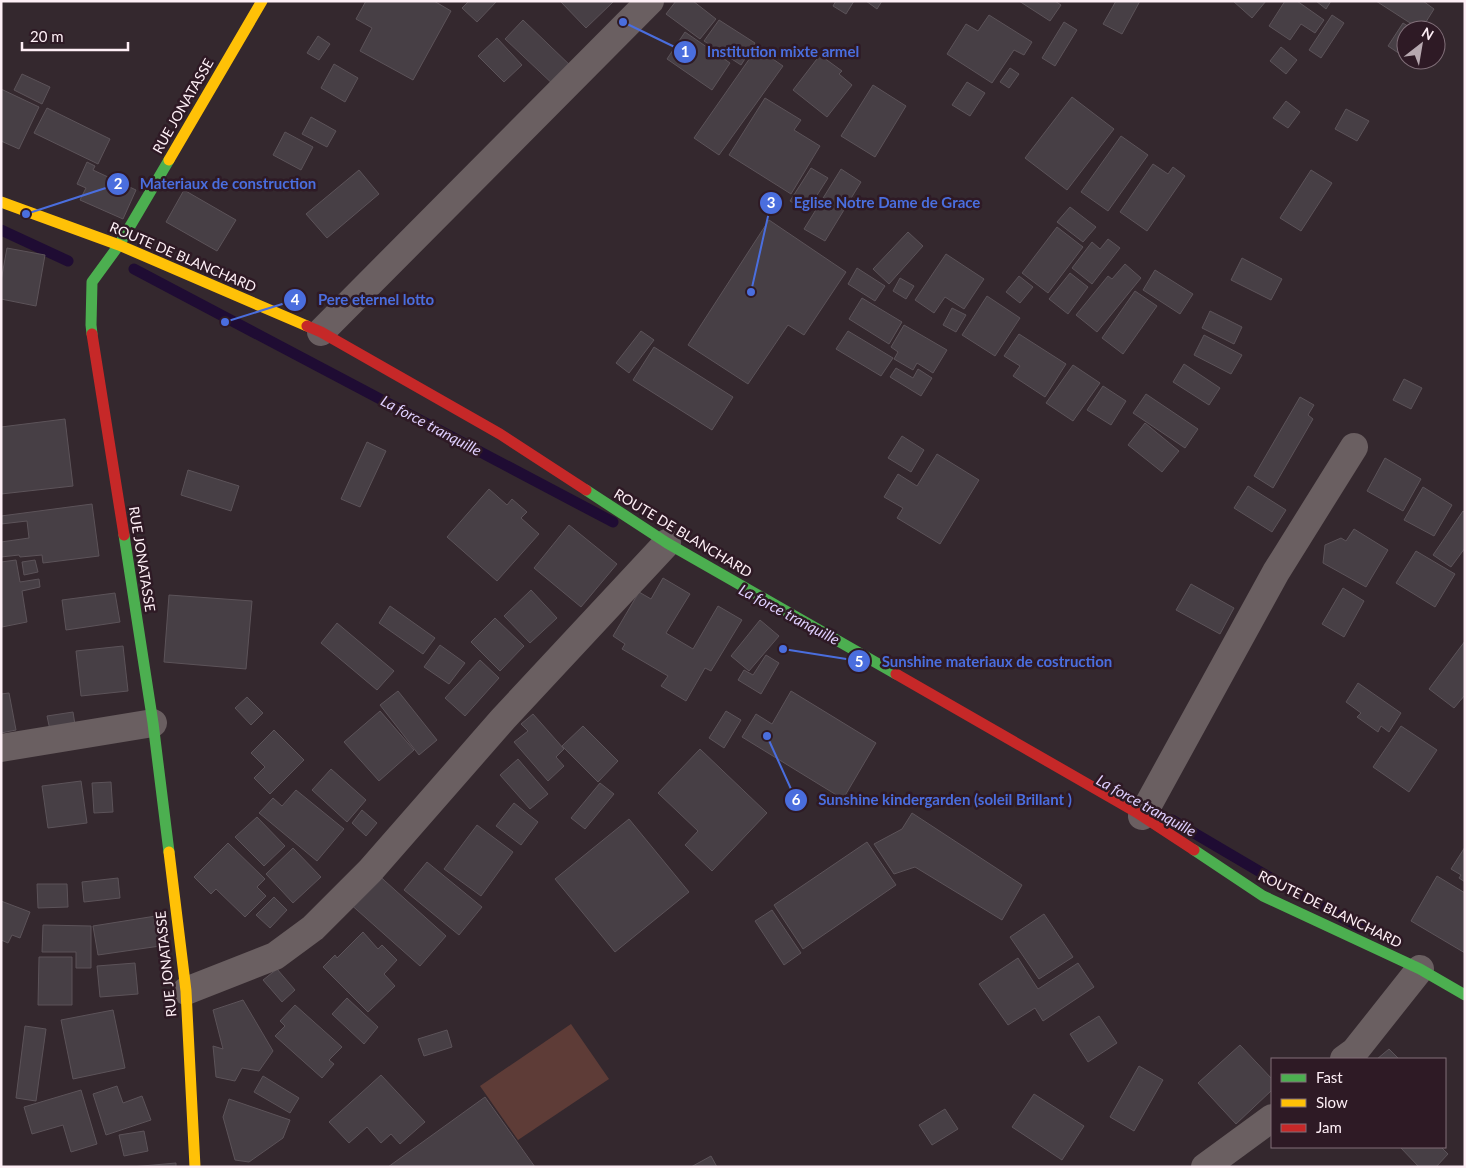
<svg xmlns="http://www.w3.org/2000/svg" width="1466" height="1168" font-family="Lato,sans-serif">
<rect width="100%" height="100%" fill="#34282e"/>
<polygon fill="#5e3c37" points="571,1024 609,1079 518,1140 480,1086"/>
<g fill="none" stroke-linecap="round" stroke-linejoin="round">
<g stroke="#1f0c33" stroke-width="11">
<polyline points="1,230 68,261"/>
<polyline points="134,269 613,522"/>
<polyline points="1172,820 1286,887 1360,927"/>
</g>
</g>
<g fill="#473f45" stroke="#5c5359">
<polygon points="366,1 434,1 451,11 413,80 360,51 372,28 356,19"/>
<polygon points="469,1 497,1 477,22 462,8"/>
<polygon points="560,1 612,1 613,2 586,28"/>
<polygon points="676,1 693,1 716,19 700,39 666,14"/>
<polygon points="836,1 854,1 846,14 833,6"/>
<polygon points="866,1 882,1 877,9"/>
<polygon points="1019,1 1055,1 1061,5 1050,21"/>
<polygon points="1116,1 1140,1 1122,34 1103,24"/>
<polygon points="1233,1 1266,1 1252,18"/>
<polygon points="1285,1 1297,1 1324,20 1315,33 1301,24 1290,40 1269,26"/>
<polygon points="1316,1 1331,1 1326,9"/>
<polygon points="1376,1 1423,1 1434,9 1421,30"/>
<polygon points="989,15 1032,42 1024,55 1014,50 992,83 947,54 966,24 978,31"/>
<polygon points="1332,15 1344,23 1321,58 1309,50"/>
<polygon points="523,20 574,69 557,88 505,39"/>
<polygon points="719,20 755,43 741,65 704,41"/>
<polygon points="1064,22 1077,30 1055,66 1042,58"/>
<polygon points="1403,23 1414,30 1406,30 1406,58 1388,46"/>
<polygon points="685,32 730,63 712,90 667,59"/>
<polygon points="318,36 330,44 319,60 307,53"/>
<polygon points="497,38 522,65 504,82 478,56"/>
<polygon points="1281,47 1297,60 1286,74 1270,61"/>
<polygon points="757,48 783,66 719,155 694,138"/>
<polygon points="820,55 842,71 839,74 852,85 827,117 793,90"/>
<polygon points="334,64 358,78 345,102 321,88"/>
<polygon points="1010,68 1019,74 1009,88 1000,82"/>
<polygon points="22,74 50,87 42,104 14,90"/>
<polygon points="967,82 985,93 970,116 952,105"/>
<polygon points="873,85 906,106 875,157 841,136"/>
<polygon points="1,89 39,107 19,149 1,141"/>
<polygon points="1072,97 1114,129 1067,190 1025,158"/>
<polygon points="765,98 801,120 794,130 820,146 791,194 729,155"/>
<polygon points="1286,101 1300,112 1288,128 1273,118"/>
<polygon points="47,108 110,139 98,164 34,133"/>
<polygon points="1346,109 1369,121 1357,141 1335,129"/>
<polygon points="311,117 336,131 327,147 302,134"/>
<polygon points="285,132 313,147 301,170 273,155"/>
<polygon points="1121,136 1148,155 1108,211 1081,192"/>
<polygon points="87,162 95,166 93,170 136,190 123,219 80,200 86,188 77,184"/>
<polygon points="1153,164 1168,174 1173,167 1185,176 1147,231 1120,212"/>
<polygon points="811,168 828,178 807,211 790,201"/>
<polygon points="841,169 861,182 825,241 804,229"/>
<polygon points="359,170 379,194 327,238 306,214"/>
<polygon points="1311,170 1332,183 1301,231 1280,218"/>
<polygon points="184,190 236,220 217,251 166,222"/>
<polygon points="1070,207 1096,227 1083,242 1057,222"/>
<polygon points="769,220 846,272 804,335 788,325 748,384 688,345"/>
<polygon points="1057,227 1083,247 1048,293 1022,273"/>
<polygon points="908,232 923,246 889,284 873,269"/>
<polygon points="1108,239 1120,248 1092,284 1072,268 1092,242 1100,249"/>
<polygon points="7,248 45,255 36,306 1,299 1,281"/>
<polygon points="946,254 984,279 964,309 945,297 934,313 915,300"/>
<polygon points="1242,258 1282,279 1271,300 1231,280"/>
<polygon points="1125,264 1141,278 1097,332 1076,315 1108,276 1112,279"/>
<polygon points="857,268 885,286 875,301 848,284"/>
<polygon points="1155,270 1193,294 1180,314 1143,290"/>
<polygon points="1070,273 1088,287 1068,314 1049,299"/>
<polygon points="1019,276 1033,287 1020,303 1006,292"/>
<polygon points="900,278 914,286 906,299 893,291"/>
<polygon points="1135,291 1157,306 1123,354 1102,338"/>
<polygon points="987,296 1020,318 995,356 962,335"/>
<polygon points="862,298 902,322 889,344 849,319"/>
<polygon points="952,308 966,315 956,332 943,325"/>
<polygon points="1210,311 1242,327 1234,344 1202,328"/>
<polygon points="904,325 947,350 933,373 917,363 913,370 894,359 898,352 891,347"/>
<polygon points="641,331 654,340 629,373 616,363"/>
<polygon points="848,331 893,358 881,376 836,349"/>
<polygon points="1019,334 1066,364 1045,397 1013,376 1020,366 1004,356"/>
<polygon points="1204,335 1242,355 1231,374 1194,355"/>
<polygon points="654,347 733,397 712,430 633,380"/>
<polygon points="1184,364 1220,388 1209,405 1173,382"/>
<polygon points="1073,365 1100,383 1073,421 1046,403"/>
<polygon points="896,368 913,378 918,369 932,378 921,396 890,377"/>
<polygon points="1404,379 1422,388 1411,409 1393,400"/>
<polygon points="1103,386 1126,401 1111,425 1087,410"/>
<polygon points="1146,394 1198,429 1185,448 1133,413"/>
<polygon points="1300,397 1314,405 1308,415 1313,419 1273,488 1254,476"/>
<polygon points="65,419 73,486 1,494 1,427"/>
<polygon points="1145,423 1179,451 1162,472 1128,445"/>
<polygon points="902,436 924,450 911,472 888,458"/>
<polygon points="367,442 386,451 360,507 341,499"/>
<polygon points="937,454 979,480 940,544 897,518 903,508 884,497 898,474 917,486"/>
<polygon points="1385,458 1421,479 1403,511 1367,491"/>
<polygon points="188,470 239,486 231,511 181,495"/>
<polygon points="1248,486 1286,510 1272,532 1234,508"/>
<polygon points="1423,487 1452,505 1434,536 1404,520"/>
<polygon points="489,489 507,505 512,499 527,512 521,518 539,534 497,581 447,537"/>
<polygon points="92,504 99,556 43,563 42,555 20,557 19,555 1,557 1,542 29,538 27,521 1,524 1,516"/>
<polygon points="1463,511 1465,513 1465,548 1451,567 1433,555"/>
<polygon points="569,525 617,564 581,607 534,568"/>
<polygon points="1354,529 1388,550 1366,587 1323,563 1325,545 1341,538 1346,541"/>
<polygon points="1416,551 1455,574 1435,607 1396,583"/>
<polygon points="16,560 20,582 39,579 40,587 22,591 27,622 2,627 1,562"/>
<polygon points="35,560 38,572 24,575 22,562"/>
<polygon points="663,578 690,594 666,633 693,649 718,606 742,620 711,671 705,668 686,701 661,686 668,676 622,649 625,644 613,636 639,592 651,599"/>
<polygon points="1191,584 1234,608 1220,634 1176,610"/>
<polygon points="1343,588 1364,601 1344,637 1322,624"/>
<polygon points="531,590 557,618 530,643 504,616"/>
<polygon points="115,593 120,622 66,630 62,600"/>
<polygon points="169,595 252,601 246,669 164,662"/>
<polygon points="390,606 435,638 423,654 379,623"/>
<polygon points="495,618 524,646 500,671 471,642"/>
<polygon points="760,620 779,636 749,671 731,656"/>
<polygon points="337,623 394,671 377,690 321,643"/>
<polygon points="1465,641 1465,695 1454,708 1429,689"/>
<polygon points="440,645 465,663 449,684 424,667"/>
<polygon points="123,646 128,691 81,696 76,651"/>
<polygon points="766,655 779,663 761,694 738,680 744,670 753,675"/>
<polygon points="480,660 499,678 465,716 445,698"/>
<polygon points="1358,683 1401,713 1389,732 1381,726 1378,732 1357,717 1361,713 1346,702"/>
<polygon points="398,691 437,740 419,755 380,705"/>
<polygon points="791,691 876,743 843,799 742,737 756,714 772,724"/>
<polygon points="9,693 16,730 1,733 1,694"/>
<polygon points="247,697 263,713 251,725 235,708"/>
<polygon points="380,711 414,750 379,781 344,742"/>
<polygon points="726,711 741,720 724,748 709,738"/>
<polygon points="73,712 76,731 51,735 47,716"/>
<polygon points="533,714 564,749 556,757 564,766 548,781 514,742 528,731 521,724"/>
<polygon points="583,726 618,761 598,782 562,746"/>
<polygon points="1401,726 1437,750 1409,792 1373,767"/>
<polygon points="274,730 304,760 270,794 254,778 265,767 251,753"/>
<polygon points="700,749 767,813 712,871 685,845 698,831 658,793"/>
<polygon points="518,759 548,794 530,809 500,775"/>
<polygon points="331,769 366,800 347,822 312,790"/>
<polygon points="81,781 87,823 48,828 42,786"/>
<polygon points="111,782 113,812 94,813 92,783"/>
<polygon points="600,783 614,794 585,829 571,818"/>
<polygon points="296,790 344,829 317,861 259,813 273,798 282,806"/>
<polygon points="514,803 538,822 521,845 496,826"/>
<polygon points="362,810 377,823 366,836 352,823"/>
<polygon points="912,813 1022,885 1002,920 915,867 894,874 874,844 902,829"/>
<polygon points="257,817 285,846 264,866 235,837"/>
<polygon points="629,819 689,892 615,952 555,879"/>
<polygon points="477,825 513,852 481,896 444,869"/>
<polygon points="867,842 896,885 803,949 774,905"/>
<polygon points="228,843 265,879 257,887 266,896 245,917 216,889 211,894 194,877"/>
<polygon points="1465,847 1465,882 1459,878 1461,875 1451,869"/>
<polygon points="293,848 321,877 293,903 266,874"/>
<polygon points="427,862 482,907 459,935 404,890"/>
<polygon points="375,872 446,936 420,966 348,902"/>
<polygon points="1437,876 1465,893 1465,953 1411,921"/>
<polygon points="118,878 120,898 84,902 82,882"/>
<polygon points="37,884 67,884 68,907 38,908"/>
<polygon points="274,897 287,910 270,928 256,915"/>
<polygon points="1,901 30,912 20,938 12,935 8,943 1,940"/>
<polygon points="772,910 801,953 784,965 755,921"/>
<polygon points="1044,914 1073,957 1039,979 1010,937"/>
<polygon points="162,915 167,945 98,955 93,926"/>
<polygon points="43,925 91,926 91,968 76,968 76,952 42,952"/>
<polygon points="363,932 378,949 382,945 397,960 384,974 395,986 368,1012 323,967 335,955 337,958"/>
<polygon points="39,957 72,957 72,1005 38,1005"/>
<polygon points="1018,958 1038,989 1078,963 1094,987 1043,1021 1035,1008 1008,1025 979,984"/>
<polygon points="135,963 138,994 100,997 97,966"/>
<polygon points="277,969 295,990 282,1002 263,980"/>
<polygon points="347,998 378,1027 364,1044 332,1014"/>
<polygon points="243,1000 273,1051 259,1071 242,1068 235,1081 216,1077 213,1046 223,1049 213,1010"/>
<polygon points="295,1005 342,1047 329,1060 334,1064 322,1078 275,1036 285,1026 280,1021"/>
<polygon points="113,1010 125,1068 73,1079 61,1020"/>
<polygon points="1099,1016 1117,1043 1088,1062 1070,1034"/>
<polygon points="25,1026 46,1029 36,1101 16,1098"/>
<polygon points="447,1030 452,1047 424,1056 418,1039"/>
<polygon points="1240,1045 1272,1079 1272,1090 1236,1124 1198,1083"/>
<polygon points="1389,1049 1399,1059 1377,1059"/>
<polygon points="1139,1066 1163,1080 1134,1131 1110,1117"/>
<polygon points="381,1075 425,1122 400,1144 391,1134 381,1143 367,1127 349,1143 329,1122"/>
<polygon points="263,1076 299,1098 290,1113 254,1092"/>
<polygon points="117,1086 123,1103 142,1096 151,1120 106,1135 93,1094"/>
<polygon points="81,1090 97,1144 71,1152 63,1125 32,1134 24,1107"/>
<polygon points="1034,1094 1084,1126 1062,1160 1012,1127"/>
<polygon points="485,1097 535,1167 388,1167"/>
<polygon points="229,1099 290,1120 283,1138 249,1162 235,1160 223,1117"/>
<polygon points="945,1109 958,1129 932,1145 919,1125"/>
<polygon points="144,1131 148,1151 124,1156 119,1135"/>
<polygon points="1400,1147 1441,1147 1448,1154 1436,1167 1419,1167"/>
<polygon points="711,1156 717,1167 691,1167"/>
<polygon points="176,1163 176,1167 131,1167"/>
</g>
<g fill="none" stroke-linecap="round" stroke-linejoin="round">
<g stroke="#6a5f61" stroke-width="28">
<polyline points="321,332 650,1"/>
<polyline points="1,748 153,723"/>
<polyline points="1142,816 1276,572 1354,447"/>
<polyline points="186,991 275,956 313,928 370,871 503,719 667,543"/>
<polyline points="1344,1059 1355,1051 1420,969"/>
<polyline points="1205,1167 1272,1118"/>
</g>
<g stroke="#4caf50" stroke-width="11">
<polyline points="92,334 91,325 92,282 119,245 169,160"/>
<polyline points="586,490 667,543 896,674"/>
<polyline points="124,535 153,723 169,852"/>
<polyline points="1194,850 1263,896 1420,969 1465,995"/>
</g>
<g stroke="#ffc107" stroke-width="11">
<polyline points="169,160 262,1"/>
<polyline points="1,202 119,245 307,326"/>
<polyline points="169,852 186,991 195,1167"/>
</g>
<g stroke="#c62828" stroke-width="11">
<polyline points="307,326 321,332 500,434 586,490"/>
<polyline points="92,334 124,535"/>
<polyline points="896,674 1136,812 1194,850"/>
</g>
</g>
<g text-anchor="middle" stroke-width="5" stroke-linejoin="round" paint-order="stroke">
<g font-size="14" fill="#feeff6" stroke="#2e1a25">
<text transform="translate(183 106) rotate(-60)" y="5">RUE JONATASSE</text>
<text transform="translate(183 257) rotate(23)" y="5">ROUTE DE BLANCHARD</text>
<text transform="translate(683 533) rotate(31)" y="5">ROUTE DE BLANCHARD</text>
<text transform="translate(142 559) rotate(81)" y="5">RUE JONATASSE</text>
<text transform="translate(1330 909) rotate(26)" y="5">ROUTE DE BLANCHARD</text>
<text transform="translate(166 964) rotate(-96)" y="5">RUE JONATASSE</text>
</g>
<g font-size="15" font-style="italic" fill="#dfcffe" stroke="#2e1a25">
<text transform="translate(431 426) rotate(28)" y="5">La force tranquille</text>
<text transform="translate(789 615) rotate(28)" y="5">La force tranquille</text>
<text transform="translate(1146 806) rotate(29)" y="5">La force tranquille</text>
</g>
</g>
<path fill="none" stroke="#4a6ede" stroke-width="2" d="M623 22L685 52M26 214L118 184M751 292L771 203M225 322L295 300M783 649L859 661M767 736L796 800"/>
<g fill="#4a6ede" stroke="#2e1a25" stroke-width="2">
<circle cx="623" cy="22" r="5"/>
<circle cx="26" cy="214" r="5"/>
<circle cx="751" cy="292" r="5"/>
<circle cx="225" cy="322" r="5"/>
<circle cx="783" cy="649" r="5"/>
<circle cx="767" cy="736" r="5"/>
<circle cx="685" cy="52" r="12"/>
<circle cx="118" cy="184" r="12"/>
<circle cx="771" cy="203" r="12"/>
<circle cx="295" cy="300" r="12"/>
<circle cx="859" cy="661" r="12"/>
<circle cx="796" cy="800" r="12"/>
</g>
<g font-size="15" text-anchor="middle" font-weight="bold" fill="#fff">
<text x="685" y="57">1</text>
<text x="118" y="189">2</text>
<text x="771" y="208">3</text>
<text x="295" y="305">4</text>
<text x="859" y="667">5</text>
<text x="796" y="805">6</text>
</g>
<g font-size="15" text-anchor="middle" font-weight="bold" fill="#4a6ede" stroke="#2e1a25" stroke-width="5" stroke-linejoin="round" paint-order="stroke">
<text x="783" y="57">Institution mixte armel</text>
<text x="228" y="189">Materiaux de construction</text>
<text x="887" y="208">Eglise Notre Dame de Grace</text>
<text x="376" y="305">Pere eternel lotto</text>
<text x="997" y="667">Sunshine materiaux de costruction</text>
<text x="945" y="805">Sunshine kindergarden (soleil Brillant )</text>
</g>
<rect width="1466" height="1168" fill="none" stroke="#feeff6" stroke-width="5"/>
<rect x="1271" y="1058" width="175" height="90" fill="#2e1a25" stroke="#816f79"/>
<rect x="1281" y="1074" width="25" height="8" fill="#4caf50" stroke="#816f79"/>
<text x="1316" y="1083" font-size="15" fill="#feeff6">Fast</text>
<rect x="1281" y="1099" width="25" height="8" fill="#ffc107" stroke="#816f79"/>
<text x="1316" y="1108" font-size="15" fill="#feeff6">Slow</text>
<rect x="1281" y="1124" width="25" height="8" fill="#c62828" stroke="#816f79"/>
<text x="1316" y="1133" font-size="15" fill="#feeff6">Jam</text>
<g transform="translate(1421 45) rotate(31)"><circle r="24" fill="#2e1a25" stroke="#816f79"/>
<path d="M0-4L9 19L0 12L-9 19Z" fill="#b7a9b0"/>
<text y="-8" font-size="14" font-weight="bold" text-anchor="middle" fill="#feeff6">N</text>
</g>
<path d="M22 42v8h106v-8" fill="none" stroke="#feeff6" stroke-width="2.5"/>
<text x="30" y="42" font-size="15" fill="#feeff6" stroke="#2e1a25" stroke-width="4" paint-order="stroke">20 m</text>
</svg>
